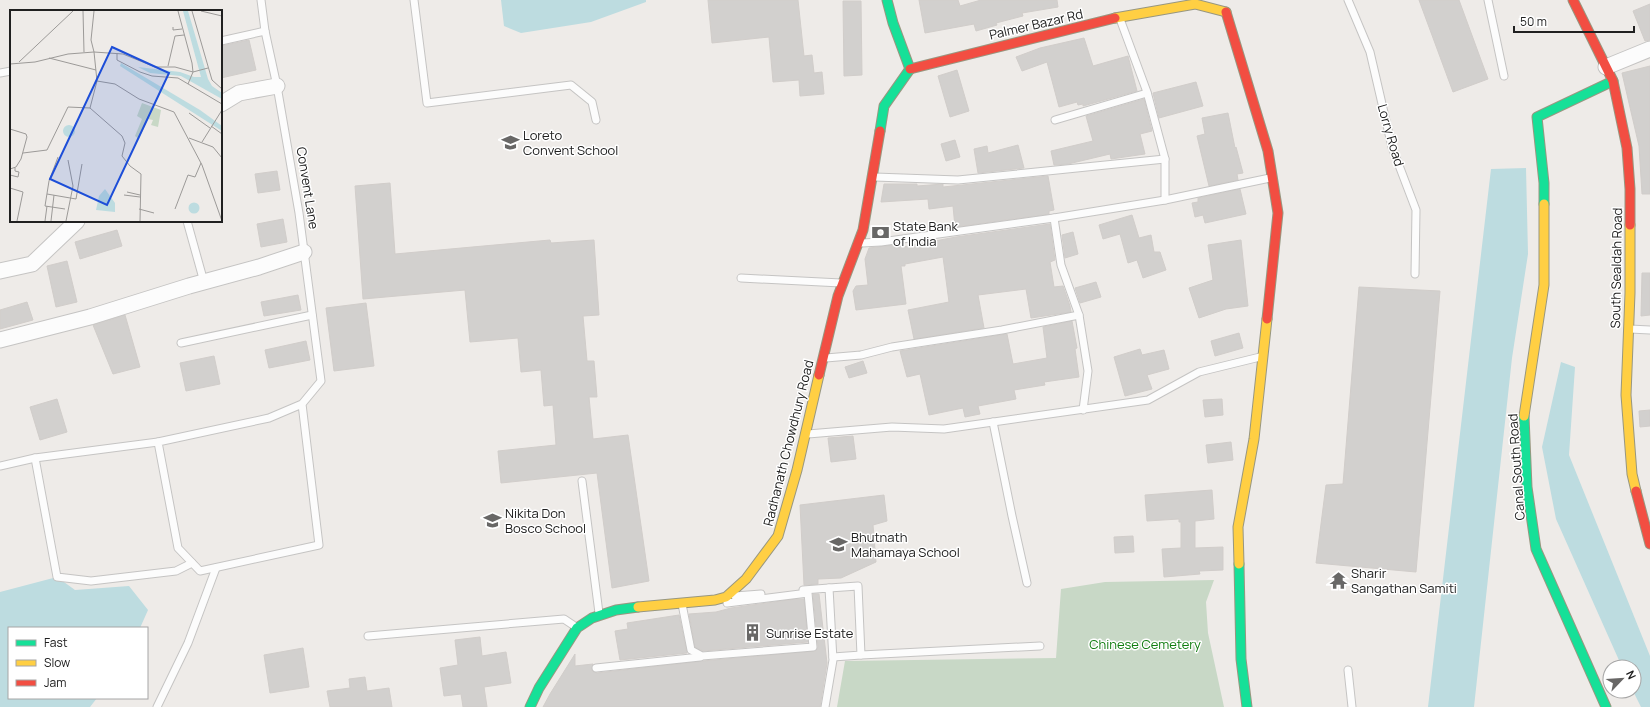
<svg xmlns="http://www.w3.org/2000/svg" width="1650" height="707" font-family="Manrope,sans-serif">
<rect width="100%" height="100%" fill="#eeebe8"/>
<polygon fill="#c8d8c6" points="1214,580 1206,602 1208,633 1224,707 837,707 845,661 1056,658 1061,589 1105,582"/>
<g fill="#bddce0">
<polygon points="501,0 646,0 646,2 591,22 521,33 504,26"/>
<polygon points="1526,168 1528,254 1512,358 1474,707 1428,707 1491,169"/>
<polygon points="1561,362 1575,367 1569,455 1650,656 1650,707 1641,707 1633,691 1634,667 1622,667 1556,519 1542,447"/>
<polygon points="57,577 75,590 129,586 148,610 140,628 9,628 9,698 97,698 90,707 0,707 0,592"/>
</g>
<g fill="#d2d0ce" stroke="#d1cdca">
<polygon points="708,0 798,0 804,56 812,55 814,73 822,72 824,94 800,96 799,80 773,82 769,37 712,43"/>
<polygon points="919,0 958,0 960,6 981,0 1057,0 1058,7 1022,13 1023,16 996,23 997,25 976,31 974,24 925,33"/>
<polygon points="1419,0 1459,0 1488,79 1453,92"/>
<polygon points="843,1 861,1 862,75 844,76"/>
<polygon points="1650,4 1650,40 1645,41 1633,11"/>
<polygon points="1084,38 1093,66 1128,56 1137,91 1083,106 1083,104 1078,105 1077,102 1059,107 1047,62 1022,71 1016,57 1040,48"/>
<polygon points="249,40 256,70 221,78 221,46"/>
<polygon points="1650,66 1650,194 1642,194 1639,146 1622,73"/>
<polygon points="957,70 969,111 950,117 938,76"/>
<polygon points="1196,82 1203,106 1159,118 1153,93"/>
<polygon points="1144,99 1152,131 1140,134 1145,154 1111,159 1110,154 1068,164 1054,165 1051,151 1093,141 1086,116"/>
<polygon points="1228,113 1235,148 1236,147 1243,173 1237,174 1238,180 1209,186 1197,136 1205,134 1202,118"/>
<polygon points="955,140 960,157 946,161 941,144"/>
<polygon points="1018,145 1024,168 978,173 974,149 987,146 988,153"/>
<polygon points="277,171 280,190 258,193 255,174"/>
<polygon points="1048,176 1054,210 1049,211 1049,214 955,227 953,206 929,209 928,199 881,202 884,184 917,184 917,186 943,184 943,187"/>
<polygon points="390,183 395,254 550,240 551,243 594,240 599,315 583,316 587,361 594,361 597,397 589,397 593,439 628,435 649,581 612,588 597,473 501,483 498,451 556,445 553,405 544,406 541,370 521,372 518,338 470,342 465,290 363,299 355,186"/>
<polygon points="1240,189 1246,214 1205,223 1203,215 1195,217 1192,203 1198,202 1198,198"/>
<polygon points="1132,215 1139,238 1151,235 1154,252 1160,252 1166,270 1143,278 1137,260 1128,263 1120,234 1103,239 1099,225"/>
<polygon points="283,219 287,242 261,247 257,224"/>
<polygon points="1050,224 1055,260 1050,262 1054,287 1063,286 1070,306 1071,312 1031,318 1026,289 978,295 984,328 914,339 908,310 949,302 943,257 905,264 905,266 901,266 906,304 856,310 853,291 856,286 868,285 865,259 869,248 902,244 903,247 956,237"/>
<polygon points="117,230 122,246 80,259 75,242"/>
<polygon points="1073,232 1078,254 1065,258 1062,235"/>
<polygon points="1241,240 1248,306 1226,309 1199,318 1189,288 1213,280 1208,245"/>
<polygon points="67,261 77,302 56,307 47,266"/>
<polygon points="1642,273 1650,273 1650,315 1641,316"/>
<polygon points="1096,282 1101,297 1080,303 1075,288"/>
<polygon points="1359,287 1440,291 1416,572 1316,563 1326,485 1343,484"/>
<polygon points="298,295 301,310 264,316 261,302"/>
<polygon points="27,302 33,320 0,329 0,310"/>
<polygon points="366,303 374,366 334,371 326,308"/>
<polygon points="125,315 140,367 113,374 93,325"/>
<polygon points="1072,321 1077,348 1075,349 1079,377 1044,382 1045,385 1014,390 1016,399 978,406 980,414 965,417 963,408 929,415 920,374 907,377 900,351 1007,334 1013,364 1047,358 1043,327"/>
<polygon points="1239,333 1243,348 1215,356 1211,341"/>
<polygon points="306,341 310,360 269,368 265,350"/>
<polygon points="1140,349 1142,355 1164,350 1169,369 1147,375 1152,389 1125,396 1114,357"/>
<polygon points="214,356 220,384 186,391 180,363"/>
<polygon points="863,361 867,373 849,378 845,367"/>
<polygon points="57,399 67,432 40,440 30,407"/>
<polygon points="1222,399 1223,415 1205,417 1203,400"/>
<polygon points="1650,410 1650,426 1640,427 1639,411"/>
<polygon points="853,436 856,459 831,462 828,438"/>
<polygon points="1231,442 1233,460 1208,463 1206,445"/>
<polygon points="1212,490 1214,519 1195,521 1195,548 1223,547 1223,570 1199,571 1200,574 1164,577 1162,549 1181,548 1181,522 1179,522 1179,519 1147,521 1145,495"/>
<polygon points="884,495 887,521 873,525 876,562 841,578 818,579 818,584 804,585 800,505"/>
<polygon points="1133,536 1134,552 1115,553 1114,537"/>
<polygon points="813,594 819,594 827,663 820,707 543,707 550,694 575,654 575,666 593,664 592,671 597,673 703,661 816,651 818,647"/>
<polygon points="796,599 804,599 808,642 703,651 695,647 689,614 716,612 731,608"/>
<polygon points="679,615 687,653 620,660 615,631 628,629 627,623"/>
<polygon points="480,637 482,656 506,652 511,683 484,687 487,707 463,707 461,694 444,696 440,668 458,665 455,640"/>
<polygon points="303,648 309,687 270,693 264,655"/>
<polygon points="365,677 367,691 389,688 392,707 330,707 327,691 350,688 349,679"/>
</g>
<g fill="none" stroke-linecap="round" stroke-linejoin="round">
<defs>
<g id="lane">
<polyline points="261,0 265,31 277,86 299,213 321,381 302,404 269,418 158,442 178,548 200,571 319,545 302,404"/>
<polyline points="414,0 427,103 571,85 592,102 596,120"/>
<polyline points="1348,0 1370,52 1392,147 1416,210 1415,274"/>
<polyline points="1488,0 1504,76"/>
<polyline points="1120,19 1147,92 1165,159 1165,200"/>
<polyline points="221,41 265,31"/>
<polyline points="0,73 11,71"/>
<polyline points="1055,120 1147,93"/>
<polyline points="875,177 958,180 1165,159"/>
<polyline points="1054,218 1061,265 1079,315 1088,371 1083,410"/>
<polyline points="187,221 204,282"/>
<polyline points="862,243 881,242 1054,218 1165,200 1270,178"/>
<polyline points="741,278 841,283"/>
<polyline points="1630,329 1650,330"/>
<polyline points="181,343 312,315"/>
<polyline points="826,358 861,355 892,347 1002,330 1079,315"/>
<polyline points="993,422 1012,516 1027,583"/>
<polyline points="808,434 892,427 944,429 1148,400 1199,372 1260,357"/>
<polyline points="35,458 57,577 91,581 176,571 192,563"/>
<polyline points="0,466 35,458 158,442"/>
<polyline points="582,481 599,613"/>
<polyline points="829,588 858,586 861,655 833,657"/>
<polyline points="803,590 829,588 833,660 825,707"/>
<polyline points="735,596 761,594"/>
<polyline points="682,604 691,650 702,656 813,647 808,593 727,603"/>
<polyline points="368,636 564,619 576,627"/>
<polyline points="861,655 1040,646"/>
<polyline points="596,668 700,657"/>
<polyline points="1348,670 1352,707"/>
<polyline points="157,707 188,643 216,568"/>
</g>
<g id="street">
<polyline points="1606,67 1650,49"/>
<polyline points="221,104 239,93 277,86"/>
<polyline points="0,271 32,264 77,221"/>
<polyline points="0,340 90,317 189,286 259,267 304,252"/>
</g>
<g id="fast">
<polyline points="887,0 893,23 910,69"/>
<polyline points="880,131 884,106 910,69"/>
<polyline points="1544,204 1544,183 1537,117 1613,81"/>
<polyline points="1524,416 1527,487 1536,549 1606,707"/>
<polyline points="1239,564 1241,659 1247,707"/>
<polyline points="530,707 539,688 577,628 592,618 616,610 638,607"/>
</g>
<g id="slow">
<polyline points="1115,18 1195,4 1226,12"/>
<polyline points="1630,225 1630,293 1626,395 1632,474 1636,491"/>
<polyline points="1524,416 1544,285 1544,204"/>
<polyline points="1239,564 1238,527 1254,439 1267,319"/>
<polyline points="638,607 715,600 726,597 746,579 778,536 797,470 819,375"/>
</g>
<g id="jam">
<polyline points="1573,0 1613,81 1627,148 1630,189 1630,225"/>
<polyline points="1226,12 1268,151 1278,213 1267,319"/>
<polyline points="910,69 1115,18"/>
<polyline points="819,375 838,296 863,230 880,131"/>
<polyline points="1636,491 1650,544"/>
</g>
</defs>
<use href="#lane" stroke="#c5c4c3" stroke-width="9"/>
<use href="#street" stroke="#c5c4c3" stroke-width="17"/>
<use href="#fast" stroke="#989780" stroke-width="11"/>
<use href="#slow" stroke="#989780" stroke-width="11"/>
<use href="#jam" stroke="#989780" stroke-width="11"/>
<use href="#lane" stroke="#fcfcfc" stroke-width="7"/>
<use href="#street" stroke="#fcfcfc" stroke-width="15"/>
<use href="#fast" stroke="#16e098" stroke-width="9"/>
<use href="#slow" stroke="#ffcf43" stroke-width="9"/>
<use href="#jam" stroke="#f24e42" stroke-width="9"/>
</g>
<defs>
<symbol id="school-bare" viewBox="-9 -9 18 18"><path d="M0-5L7-2L0 1L-7-2ZM-4 1L0 2.5L4 1V4Q0 6-4 4Z" fill="#686766" stroke="#fff" stroke-width="2.5" paint-order="stroke"/></symbol>
<symbol id="bank-bare" viewBox="-9 -9 18 18"><path d="M-6-4H6V4H-6ZM0-2.3a2.3 2.3 0 1 0 0 4.6a2.3 2.3 0 1 0 0-4.6Z" fill="#686766" stroke="#fff" stroke-width="2.5" paint-order="stroke"/></symbol>
<symbol id="temple-bare" viewBox="-9 -9 18 18"><path d="M0-6L5-2H3V0L6.5 2.5H4V6H1.5V3h-3V6H-4V2.5H-6.5L-3 0V-2H-5Z" fill="#686766" stroke="#fff" stroke-width="2.5" paint-order="stroke"/></symbol>
<symbol id="building-bare" viewBox="-9 -9 18 18"><path d="M-4-6H4V6H1V3H-1V6H-4ZM-2.5-4.3h1.7v1.8h-1.7ZM.8-4.3h1.7v1.8H.8ZM-2.5-1h1.7V.8h-1.7ZM.8-1h1.7V.8H.8Z" fill="#686766" stroke="#fff" stroke-width="2.5" paint-order="stroke"/></symbol>
</defs>
<g fill-rule="evenodd">
<use href="#school-bare" x="498" y="130" width="25" height="25"/>
<use href="#bank-bare" x="868" y="220" width="25" height="25"/>
<use href="#school-bare" x="480" y="508" width="25" height="25"/>
<use href="#school-bare" x="826" y="532" width="25" height="25"/>
<use href="#temple-bare" x="1326" y="568" width="25" height="25"/>
<use href="#building-bare" x="740" y="620" width="25" height="25"/>
</g>
<g text-anchor="middle" stroke-width="3" stroke-linejoin="round" paint-order="stroke">
<g font-size="13" fill="#202020" stroke="#fff">
<text transform="translate(1036 24) rotate(-13)" y="5">Palmer Bazar Rd</text>
<text transform="translate(1391 135) rotate(74)" y="5">Lorry Road</text>
<text transform="translate(308 188) rotate(81)" y="5">Convent Lane</text>
<text transform="translate(1616 268) rotate(-89)" y="5">South Sealdah Road</text>
<text transform="translate(788 443) rotate(-76)" y="5">Radhanath Chowdhury Road</text>
<text transform="translate(1516 467) rotate(-94)" y="5">Canal South Road</text>
</g>
<g font-size="13" fill="#202020" stroke="#fff" text-anchor="start">
<text x="523" y="140">Loreto<tspan x="523" dy="15">Convent School</tspan></text>
<text x="893" y="231">State Bank<tspan x="893" dy="15">of India</tspan></text>
<text x="505" y="518">Nikita Don<tspan x="505" dy="15">Bosco School</tspan></text>
<text x="851" y="542">Bhutnath<tspan x="851" dy="15">Mahamaya School</tspan></text>
<text x="1351" y="578">Sharir<tspan x="1351" dy="15">Sangathan Samiti</tspan></text>
<text x="766" y="638">Sunrise Estate</text>
</g>
<g font-size="13" fill="#0f7c0f" stroke="#fff">
<text x="1145" y="649">Chinese Cemetery</text>
</g>
</g>
<g transform="translate(10 10)">
<rect width="212" height="212" fill="#eeebe8"/>
<path d="M 132,93 L 151,100 L 148,117 L 141,115 L 143,110 L 138,109 L 129,129 L 125,126 L 132,109 L 127,106 Z" fill="#c8d8c6"/>
<path d="M 173,1 L 178,1 L 198,69 L 202,76 L 212,83 L 212,89 L 171,66 L 140,63 L 128,57 L 170,62 L 184,67 L 191,67 ZM 111,53 L 190,100 L 212,116 L 212,121 L 110,56 ZM53 121a6 6 0 1 1 12 0a6 6 0 1 1-12 0ZM 95,179 L 105,193 L 105,202 L 86,200 L 89,186 ZM178.5 198a5.5 5.5 0 1 1 11 0a5.5 5.5 0 1 1-11 0Z" fill="#bddce0"/>
<path fill="none" stroke="#9c9a98" stroke-width="1" d="M 73,1 L 74,42M 84,1 L 81,30 L 84,42 L 113,44 L 145,57 L 165,57 L 183,62 L 198,58M 168,1 L 182,53 L 183,62 L 178,74M 182,1 L 202,70 L 212,79M 191,1 L 212,6M 163,17 L 163,20 L 172,19M 107,43 L 107,50 L 130,62 L 142,66 L 168,68 L 212,94M 39,48 L 86,60M 9,52 L 63,1M 0,54 L 25,52 L 58,44 L 84,42 L 87,71 L 105,74 L 129,89 L 164,102 L 192,155 L 212,211M 158,56 L 165,26 L 174,25M 80,98 L 112,126 L 115,133 L 112,146 L 120,156 L 131,164 L 130,211M 80,98 L 87,71M 179,103 L 200,118M 201,116 L 212,124M 0,119 L 16,124 L 17,127 L 11,149 L 6,157 L 0,159M 179,128 L 203,137 L 212,148M 192,132 L 212,100M 13,143 L 37,140 L 58,97 L 80,98M 48,147 L 39,171 L 35,196 L 55,199M 0,165 L 8,167 L 9,162 L 5,161 L 5,158M 0,178 L 13,182 L 7,211M 117,182 L 130,185M 37,184 L 66,189 L 72,154M 114,185 L 130,187M 129,199 L 144,203M 165,199 L 178,165 L 185,167 L 191,153M 35,211 L 37,196M 41,211 L 44,185M 56,211 L 63,176 L 58,150"/>
<path fill="#1d4ed8" fill-opacity="0.15" stroke="#1d4ed8" stroke-width="2" d="M 102,37 L 159,63 L 97,195 L 40,169 Z"/>
<rect width="212" height="212" fill="none" stroke="#202020" stroke-width="2"/>
</g>
<rect x="8" y="627" width="140" height="72" fill="#ffffff" stroke="#a6a6a6"/>
<rect x="16" y="640" width="20" height="6" fill="#16e098" stroke="#a6a6a6"/>
<text x="44" y="647" font-size="12" fill="#202020">Fast</text>
<rect x="16" y="660" width="20" height="6" fill="#ffcf43" stroke="#a6a6a6"/>
<text x="44" y="667" font-size="12" fill="#202020">Slow</text>
<rect x="16" y="680" width="20" height="6" fill="#f24e42" stroke="#a6a6a6"/>
<text x="44" y="687" font-size="12" fill="#202020">Jam</text>
<g transform="translate(1622 679) rotate(65)"><circle r="19" fill="#ffffff" stroke="#a6a6a6"/>
<path d="M0-3L7 15L0 10L-7 15Z" fill="#686766"/>
<text y="-6" font-size="11" font-weight="bold" text-anchor="middle" fill="#202020">N</text>
</g>
<path d="M1514 26v6h120v-6" fill="none" stroke="#202020" stroke-width="2"/>
<text x="1520" y="26" font-size="12" fill="#202020" stroke="#ffffff" stroke-width="3" paint-order="stroke">50 m</text>
</svg>
